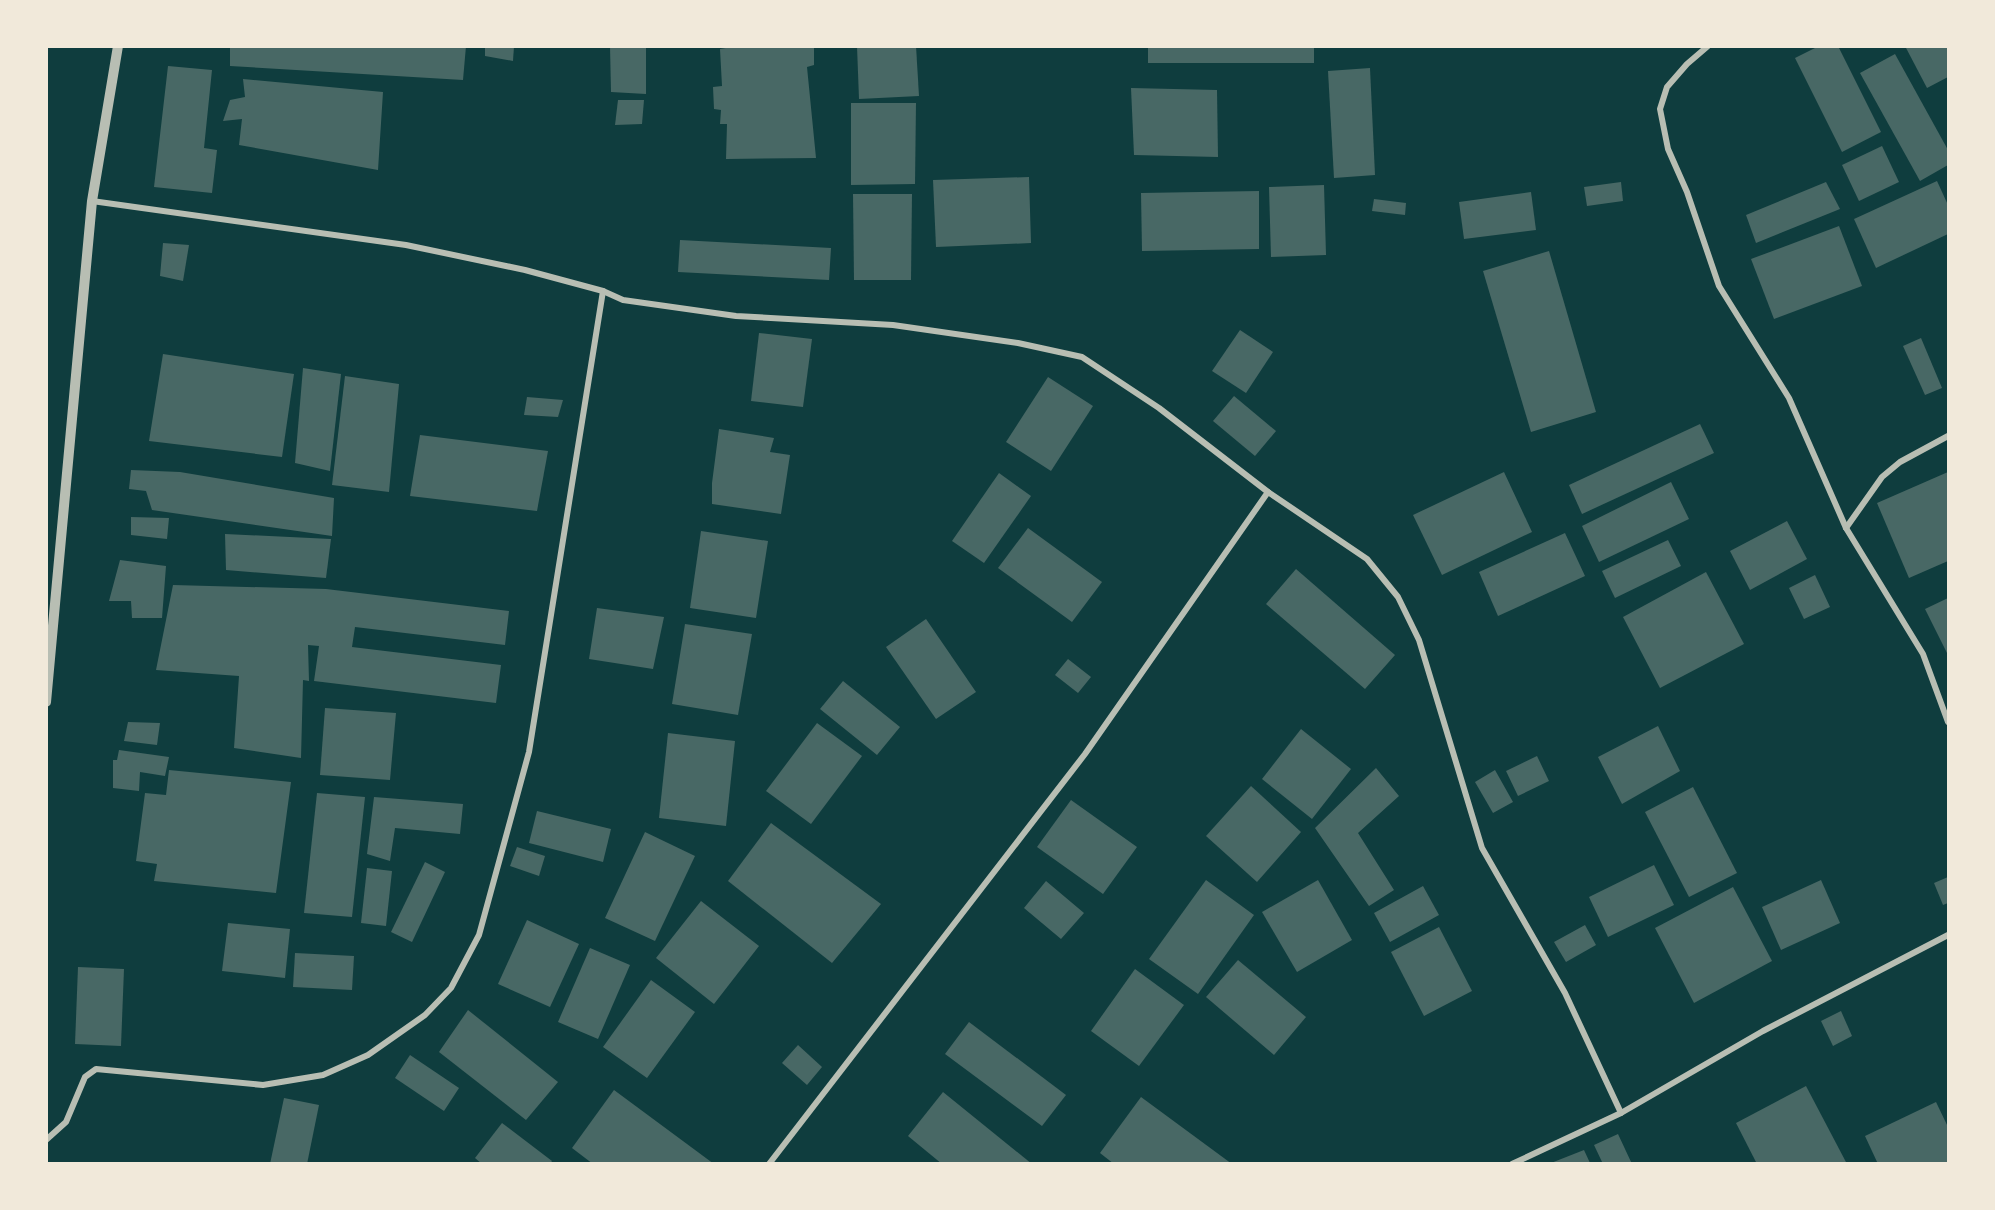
<svg xmlns="http://www.w3.org/2000/svg" width="1995" height="1210" viewBox="0 0 1995 1210" font-family="Roboto,sans-serif">
<style>
.building{fill:#486865}
.lines{fill:none;stroke-linecap:round;stroke-linejoin:round}
.minor{stroke:#b8beb3;stroke-width:6}
.tertiary{stroke:#b8beb3;stroke-width:10}
</style>
<rect width="100%" height="100%" fill="#0f3d3e"/>
<!-- building -->
<g class="building">
<polygon points="230,46 466,46 463,80 230,66"/>
<polygon points="485,46 514,46 513,61 485,56"/>
<polygon points="610,46 646,46 646,94 611,92"/>
<polygon points="737,46 814,46 814,65 807,67 816,158 726,159 727,124 720,124 721,110 714,109 713,87 722,86 720,49"/>
<polygon points="857,46 916,46 919,96 859,99"/>
<rect x="1148" y="46" width="166" height="17"/>
<polygon points="1819,46 1838,46 1881,132 1842,152 1795,58"/>
<polygon points="1905,46 1948,46 1948,77 1927,88"/>
<polygon points="1895,54 1948,150 1948,165 1920,181 1860,73"/>
<polygon points="168,66 212,70 204,148 217,150 212,193 154,187"/>
<polygon points="1370,68 1375,175 1334,178 1328,71"/>
<polygon points="243,79 383,92 378,170 239,145 242,119 223,121 230,100 245,97"/>
<polygon points="1131,88 1217,90 1218,157 1134,155"/>
<polygon points="618,100 644,100 642,124 615,125"/>
<polygon points="851,103 916,103 915,184 851,185"/>
<polygon points="1882,146 1899,182 1859,201 1842,165"/>
<polygon points="1029,177 1031,243 936,247 933,180"/>
<polygon points="1937,181 1948,205 1948,234 1876,268 1854,219"/>
<polygon points="1621,182 1623,201 1587,206 1584,187"/>
<polygon points="1826,182 1840,209 1756,243 1746,215"/>
<polygon points="1324,185 1326,255 1271,257 1269,187"/>
<polygon points="1259,191 1259,249 1142,251 1141,193"/>
<polygon points="1531,192 1536,230 1464,239 1459,202"/>
<polygon points="853,194 912,194 911,280 854,280"/>
<polygon points="1374,199 1406,203 1405,215 1372,211"/>
<polygon points="1839,226 1862,286 1774,319 1751,259"/>
<polygon points="680,240 831,248 829,280 678,272"/>
<polygon points="163,243 189,245 183,281 160,276"/>
<polygon points="1549,251 1596,412 1531,432 1483,271"/>
<polygon points="1240,330 1273,352 1246,393 1212,371"/>
<polygon points="759,333 812,339 803,407 751,401"/>
<polygon points="1921,338 1942,388 1925,395 1903,346"/>
<polygon points="163,354 294,374 282,457 149,441"/>
<polygon points="303,368 341,374 330,471 295,463"/>
<polygon points="345,376 399,384 389,492 332,485"/>
<polygon points="1048,377 1093,406 1051,471 1006,442"/>
<polygon points="1234,396 1276,431 1255,456 1213,421"/>
<polygon points="527,397 563,400 558,417 524,415"/>
<polygon points="1700,424 1714,453 1582,514 1569,485"/>
<polygon points="719,429 774,438 770,452 790,455 781,514 712,504 712,483"/>
<polygon points="420,435 548,451 537,511 410,496"/>
<polygon points="131,470 180,472 334,498 332,536 152,510 146,491 129,489"/>
<polygon points="1504,472 1532,532 1442,575 1413,515"/>
<polygon points="1948,472 1948,561 1909,578 1877,503"/>
<polygon points="999,473 1031,496 984,563 952,541"/>
<polygon points="1671,482 1689,519 1599,562 1582,526"/>
<polygon points="131,517 169,518 167,539 131,535"/>
<polygon points="1787,521 1807,559 1750,590 1730,551"/>
<polygon points="1028,528 1102,582 1072,622 998,568"/>
<polygon points="701,531 768,541 756,618 690,608"/>
<polygon points="1565,533 1585,576 1498,616 1479,572"/>
<polygon points="225,534 331,539 326,578 226,570"/>
<polygon points="1668,540 1681,566 1615,598 1602,571"/>
<polygon points="120,560 166,566 162,618 132,618 131,601 109,601"/>
<polygon points="1296,569 1395,655 1365,689 1266,604"/>
<polygon points="1706,572 1744,644 1660,688 1623,617"/>
<polygon points="1815,575 1830,607 1804,619 1789,588"/>
<polygon points="173,585 326,589 509,611 505,645 355,627 352,647 501,665 496,703 314,681 319,646 308,645 309,681 303,680 301,758 234,748 239,676 156,670"/>
<polygon points="1948,598 1948,655 1925,609"/>
<polygon points="597,608 664,617 653,669 589,659"/>
<polygon points="926,619 976,692 936,719 886,647"/>
<polygon points="685,624 752,634 738,715 672,704"/>
<polygon points="1068,659 1091,677 1078,693 1055,675"/>
<polygon points="843,681 900,727 877,755 820,709"/>
<polygon points="325,708 396,713 390,780 320,775"/>
<polygon points="128,722 160,723 157,745 124,741"/>
<polygon points="817,723 862,756 811,824 766,791"/>
<polygon points="1658,726 1680,771 1622,804 1598,757"/>
<polygon points="1301,729 1351,769 1312,819 1262,779"/>
<polygon points="668,733 735,741 726,826 659,818"/>
<polygon points="119,750 169,757 165,776 140,772 139,791 113,788 113,760 117,760"/>
<polygon points="1537,756 1549,781 1518,796 1506,771"/>
<polygon points="1376,768 1399,796 1358,833 1394,890 1369,906 1315,828"/>
<polygon points="169,770 291,782 276,893 154,881 157,864 136,861 145,793 166,795"/>
<polygon points="1495,770 1513,802 1493,813 1475,782"/>
<polygon points="1251,786 1301,832 1257,882 1206,836"/>
<polygon points="1693,787 1737,873 1689,897 1645,812"/>
<polygon points="317,793 365,797 352,917 304,913"/>
<polygon points="374,797 463,804 460,834 395,828 390,861 367,854"/>
<polygon points="1071,800 1137,847 1103,894 1037,847"/>
<polygon points="537,811 611,829 603,862 529,843"/>
<polygon points="771,823 881,904 832,963 728,881"/>
<polygon points="645,832 695,856 655,941 605,918"/>
<polygon points="517,847 545,856 539,876 510,866"/>
<polygon points="425,862 445,872 412,942 391,932"/>
<polygon points="1654,865 1674,905 1608,937 1589,897"/>
<polygon points="367,868 392,871 386,926 361,923"/>
<polygon points="1948,877 1948,903 1943,905 1934,883"/>
<polygon points="1206,880 1254,915 1198,994 1149,959"/>
<polygon points="1318,880 1352,940 1297,972 1262,912"/>
<polygon points="1821,880 1840,923 1781,950 1762,907"/>
<polygon points="1046,881 1084,913 1061,939 1024,908"/>
<polygon points="1423,886 1439,915 1390,942 1374,913"/>
<polygon points="1733,887 1772,961 1694,1003 1655,928"/>
<polygon points="701,901 759,946 714,1004 656,958"/>
<polygon points="527,920 579,944 550,1007 498,984"/>
<polygon points="228,923 290,929 285,978 222,971"/>
<polygon points="1585,925 1596,945 1566,962 1554,942"/>
<polygon points="1439,927 1472,991 1424,1016 1391,952"/>
<polygon points="590,948 630,965 598,1039 558,1022"/>
<polygon points="295,953 354,956 352,990 293,987"/>
<polygon points="1238,960 1306,1017 1274,1055 1206,997"/>
<polygon points="78,967 124,969 121,1046 75,1044"/>
<polygon points="1135,969 1184,1005 1139,1066 1091,1031"/>
<polygon points="651,980 695,1012 647,1078 603,1047"/>
<polygon points="468,1010 558,1082 526,1120 439,1052"/>
<polygon points="1841,1011 1852,1036 1833,1046 1821,1021"/>
<polygon points="969,1022 1066,1095 1042,1126 945,1054"/>
<polygon points="798,1045 822,1067 807,1085 782,1063"/>
<polygon points="410,1055 459,1088 444,1111 395,1078"/>
<polygon points="1806,1086 1847,1164 1757,1164 1736,1123"/>
<polygon points="614,1090 714,1164 593,1164 572,1148"/>
<polygon points="943,1092 1032,1164 942,1164 908,1136"/>
<polygon points="1141,1097 1232,1164 1114,1164 1100,1153"/>
<polygon points="284,1098 319,1105 307,1164 270,1164"/>
<polygon points="1936,1102 1948,1127 1948,1164 1878,1164 1865,1136"/>
<polygon points="502,1123 552,1161 550,1164 482,1164 475,1158"/>
<polygon points="1618,1134 1632,1164 1603,1164 1594,1145"/>
<polygon points="1584,1150 1590,1163 1551,1163"/>
</g>
<g class="lines">
<!-- minor -->
<g class="minor">
<polyline points="1708,46 1687,64 1667,87 1660,109 1668,149 1687,192 1719,286 1789,398 1846,528 1923,654 1948,722"/>
<polyline points="92,201 406,245 525,270 603,291 623,300 736,316 893,325 1018,343 1082,357 1159,408 1268,492 1367,559 1398,597 1419,640 1482,848 1565,993 1621,1113"/>
<polyline points="1846,528 1882,477 1900,462 1948,436"/>
<polyline points="46,1140 66,1122 85,1077 96,1069 263,1085 323,1075 368,1055 425,1015 451,988 479,935 529,752 603,291"/>
<polyline points="769,1164 1085,754 1268,492"/>
<polyline points="1512,1164 1621,1113 1763,1031 1948,935"/>
</g>
<!-- tertiary -->
<polyline class="tertiary" points="46,702 92,201 118,46"/>
</g>
<!-- border -->
<rect width="1995" height="1210" fill="none" stroke="#f1e9da" stroke-width="96"/>
</svg>
